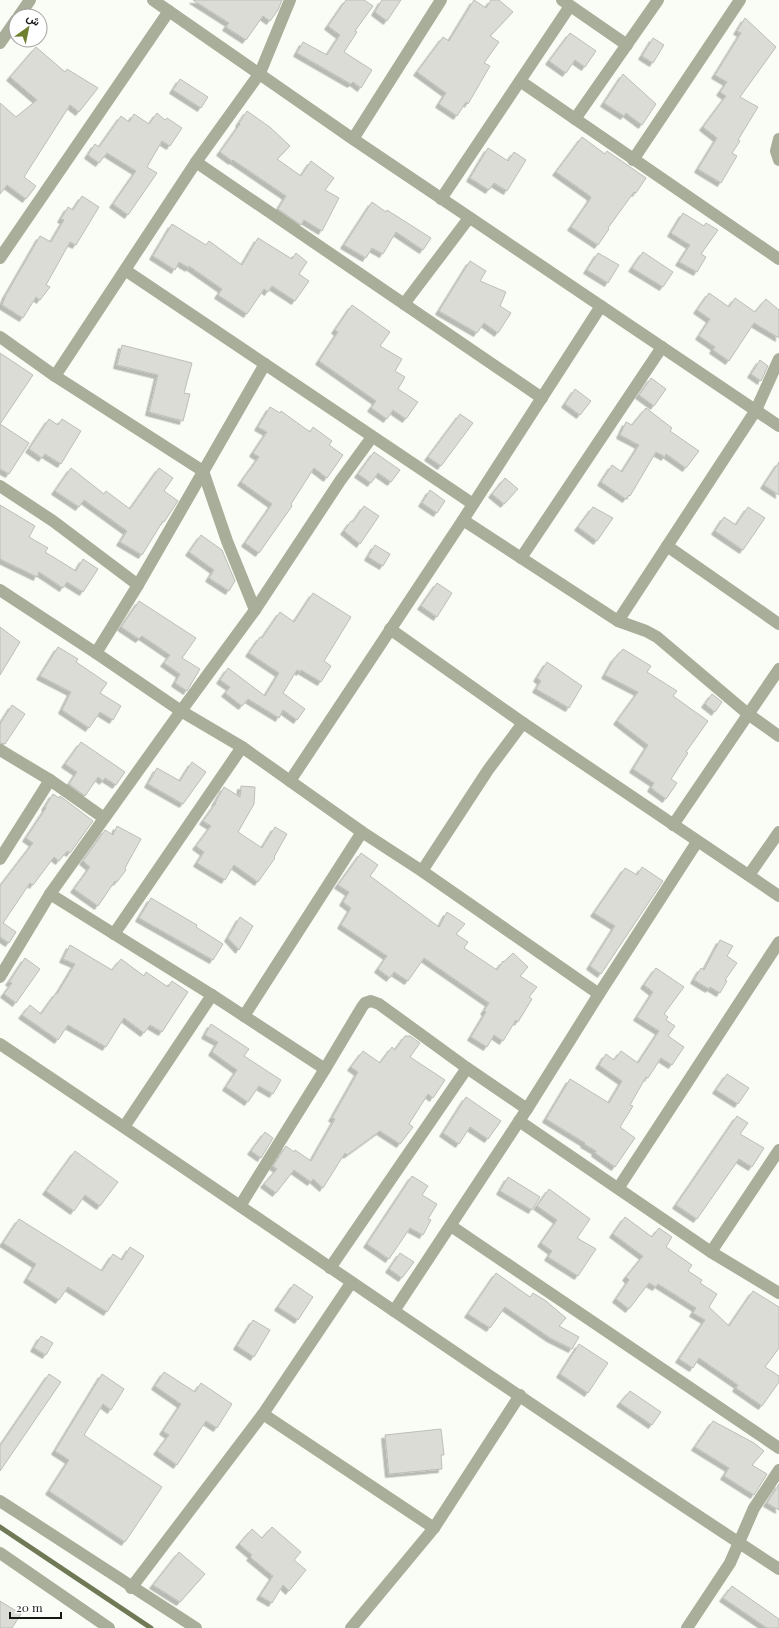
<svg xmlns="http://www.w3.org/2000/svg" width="779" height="1628" viewBox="0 0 779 1628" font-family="'Playfair Display',Vazirmatn,serif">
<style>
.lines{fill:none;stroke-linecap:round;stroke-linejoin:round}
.stream{stroke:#707956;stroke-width:5}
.building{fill:#dadcd5;stroke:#bcbeb7;filter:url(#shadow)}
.minor{stroke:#a8ae99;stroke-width:12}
</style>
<defs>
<filter id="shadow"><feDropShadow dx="-3.5" dy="3.5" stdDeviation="0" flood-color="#0004"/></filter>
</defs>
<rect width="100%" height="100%" fill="#fafdf5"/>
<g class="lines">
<!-- stream -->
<polyline class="stream" points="0,1527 151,1628"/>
</g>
<!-- building -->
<g class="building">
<polygon points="193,0 282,0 278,10 270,21 263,16 246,40 226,27 229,23"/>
<polygon points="346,0 364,0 373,6 355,31 357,32 344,52 372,70 361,88 353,82 351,84 297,53 303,42 327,55 340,35 328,26"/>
<polygon points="382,0 401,0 387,21 375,12"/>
<polygon points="474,0 486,8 491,0 499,0 513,12 490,36 499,42 484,63 490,66 468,104 466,102 457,116 439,104 446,93 417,72 443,37 449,41"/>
<polygon points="745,18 776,47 740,97 758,107 738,140 740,141 732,153 737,156 721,183 698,169 717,138 703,127 726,96 720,92 727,82 715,75 741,33 737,31"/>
<polygon points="570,33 596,51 585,67 575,60 566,73 549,61"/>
<polygon points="653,38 664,45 653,63 642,56"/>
<polygon points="36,47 65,72 67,69 98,88 79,112 70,105 24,177 36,186 26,199 7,185 0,194 0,103 16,117 37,100 10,77"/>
<polygon points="623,74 656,104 642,125 626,113 624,116 604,103"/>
<polygon points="180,79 208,97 201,108 173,90"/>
<polygon points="247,111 271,128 290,146 277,159 301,176 311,161 334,178 325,190 339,198 322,231 304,220 301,225 278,209 286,196 233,160 232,161 220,152 240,124 239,123"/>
<polygon points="157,113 165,120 167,118 182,128 170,146 162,141 147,167 157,173 128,215 113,204 136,171 107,153 99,163 88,155 95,144 99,147 121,116 129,122 134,114 149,124"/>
<polygon points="582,137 605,154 607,151 646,178 636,193 634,192 608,228 609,229 598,245 571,227 591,198 590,196 556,172"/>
<polygon points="488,148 508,161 514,152 526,160 507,191 494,183 489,190 470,178"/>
<polygon points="82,196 99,207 76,245 70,242 46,285 50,287 40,300 36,297 23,318 2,305 6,295 40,236 51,242 64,220 61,219 68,207 73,210"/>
<polygon points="372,202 386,212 387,210 431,238 423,250 396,232 383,254 372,248 366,258 344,245"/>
<polygon points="683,213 704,226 706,223 718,230 701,254 706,257 697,272 679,262 690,245 671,233"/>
<polygon points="172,224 206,245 209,241 242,265 258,238 292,259 296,253 307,262 299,274 309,281 295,301 272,286 268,292 264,289 247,314 218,295 222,289 189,266 189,268 179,262 175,270 153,256"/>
<polygon points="643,252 673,272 663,287 632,268"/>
<polygon points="598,253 619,265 608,283 587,270"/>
<polygon points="470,261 486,271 480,281 506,292 500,306 511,313 498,333 484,323 477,333 439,311"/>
<polygon points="709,293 729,307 735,298 755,312 766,299 779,310 779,338 754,323 729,361 713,350 715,347 699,336 710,319 697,310"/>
<polygon points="352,305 390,332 380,346 402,359 395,371 405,377 398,389 418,402 406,419 393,410 387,419 371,408 376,401 319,361 338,332 335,330"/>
<polygon points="122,345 192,363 184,393 190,394 183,421 149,412 158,375 117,365"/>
<polygon points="0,353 33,375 0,424"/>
<polygon points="760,360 768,366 761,381 751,374"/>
<polygon points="651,378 666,389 654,406 639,395"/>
<polygon points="575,389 591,401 580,415 565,404"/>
<polygon points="270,407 280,413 281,411 310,432 313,427 332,441 329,445 343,455 327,478 314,468 291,504 292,506 259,553 245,543 272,504 241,482 259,457 253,453 267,432 258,427"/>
<polygon points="646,408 672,428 670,431 699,451 686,468 666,454 665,457 656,452 630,496 629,495 626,499 601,482 612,465 622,472 639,445 620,435 626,422 632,425"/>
<polygon points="460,414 473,423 441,466 428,457"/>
<polygon points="49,419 58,425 62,419 81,431 61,464 45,454 42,458 29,449"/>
<polygon points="0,424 29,443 9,474 0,469"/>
<polygon points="374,452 400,470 391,482 378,473 371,483 358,474"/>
<polygon points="779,462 779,495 764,485"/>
<polygon points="71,468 104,494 106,491 130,509 159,468 173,478 164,491 178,501 164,522 163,521 142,555 120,542 127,531 84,500 79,507 55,491"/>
<polygon points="505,478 518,489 504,504 492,494"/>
<polygon points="430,490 445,501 437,513 422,503"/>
<polygon points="0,505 35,526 29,537 48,548 45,552 76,571 83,559 98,569 83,592 67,582 63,588 39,572 37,577 0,559"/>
<polygon points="364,506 379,516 360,544 344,531 351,521 353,522"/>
<polygon points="593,507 613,518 597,541 578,527"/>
<polygon points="748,507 765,518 743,550 715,531 724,517 736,525"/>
<polygon points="201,535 222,550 235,581 229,591 209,578 214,570 189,552"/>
<polygon points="375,545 390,554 383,566 368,557"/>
<polygon points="437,583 452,593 437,617 421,606"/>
<polygon points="313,593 351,617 324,661 331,666 321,682 301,670 300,672 297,670 283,693 305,709 297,720 283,710 279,718 248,699 242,706 225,693 230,687 220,680 228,668 265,696 279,673 249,653 260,637 262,638 280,612 294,622"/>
<polygon points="139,601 196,638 182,658 200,669 187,691 175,683 180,674 164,663 170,655 142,636 139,639 121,627"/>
<polygon points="0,627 20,642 0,675"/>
<polygon points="58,647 78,659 76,662 107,683 100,693 121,706 113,720 100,712 89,728 62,710 71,692 40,676"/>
<polygon points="623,649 651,666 647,672 677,691 673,696 708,721 686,752 688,753 671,779 677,783 666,799 651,788 654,783 633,769 648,745 617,721 638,692 605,675 614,659"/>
<polygon points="547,662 582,686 569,708 536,689 541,681 537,678"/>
<polygon points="712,694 722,702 715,712 705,704"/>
<polygon points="12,705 25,714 5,744 0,743 0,724"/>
<polygon points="81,742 125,772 116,785 105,778 103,781 98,777 85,796 69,784 77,772 65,764"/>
<polygon points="192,762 206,772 183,804 148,784 157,768 180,781"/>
<polygon points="241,786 255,787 254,804 238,832 262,848 275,827 287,834 274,857 275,858 258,882 234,865 225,880 197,863 204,852 196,846 211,826 203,821 216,803 215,803 224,787 240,797"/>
<polygon points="53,794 59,798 60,796 93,821 70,853 67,851 59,861 54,857 33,885 30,883 3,923 16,932 9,943 0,937 0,886 33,843 26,838 46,808 45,807"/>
<polygon points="117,826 141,839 125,868 126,870 117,882 115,881 98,906 74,889 90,867 83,861 105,830 113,835"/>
<polygon points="361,853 378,865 370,876 439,927 447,912 465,924 456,934 468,942 464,948 497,970 503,961 504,962 513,953 528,967 520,976 537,987 529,997 532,999 518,1022 516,1020 503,1041 494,1035 487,1047 471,1037 486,1012 484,1011 489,1003 424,958 408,981 394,972 390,978 378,969 387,956 341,925 351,908 343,902 349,892 338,885"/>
<polygon points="642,867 663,881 601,974 590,966 615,926 594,913 625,868 637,875"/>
<polygon points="151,898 197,925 196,927 223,944 213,960 139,918"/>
<polygon points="240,917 253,926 239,950 228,938"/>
<polygon points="720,940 733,946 727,956 737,963 725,980 727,981 720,993 710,987 709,989 694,980 701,968 704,970"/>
<polygon points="70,945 112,970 121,959 144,976 146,972 168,987 172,981 188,992 162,1032 150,1025 144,1033 124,1018 106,1047 68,1025 58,1040 22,1015 30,1005 41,1014 56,993 57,994 75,964 63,959"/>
<polygon points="25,958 40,969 16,1003 4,994 12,983 9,982"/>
<polygon points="656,968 684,987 664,1014 668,1017 666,1020 675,1026 668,1036 684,1047 672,1065 661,1058 648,1078 646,1077 630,1105 633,1106 620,1127 635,1138 615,1167 595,1153 596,1151 584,1144 585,1143 546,1119 570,1079 609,1103 622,1081 599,1065 606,1054 614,1060 621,1051 638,1063 659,1031 637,1017 653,992 644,985"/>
<polygon points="211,1024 249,1049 244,1056 281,1080 273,1094 259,1086 248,1102 226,1087 237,1070 212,1052 218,1042 205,1035"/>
<polygon points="405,1036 410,1036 420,1043 410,1057 445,1080 433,1098 428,1094 409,1124 413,1127 400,1144 380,1131 347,1155 345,1153 323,1188 313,1179 311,1182 294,1170 276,1193 264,1184 277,1169 273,1166 286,1146 294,1152 295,1150 311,1161 335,1119 332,1118 358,1072 351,1067 363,1051 380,1063 392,1047 395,1050"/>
<polygon points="727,1074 749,1088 738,1104 716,1090"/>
<polygon points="466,1097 501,1121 488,1139 470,1127 459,1144 443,1133"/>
<polygon points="737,1116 748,1123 740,1134 764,1148 752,1167 739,1159 697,1219 676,1205"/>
<polygon points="265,1132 273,1138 261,1158 251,1151"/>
<polygon points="75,1151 118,1182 100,1206 85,1195 74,1211 46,1191"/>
<polygon points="412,1176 428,1186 422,1195 437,1204 428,1219 431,1220 423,1235 410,1228 389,1259 367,1244"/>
<polygon points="508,1177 540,1197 532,1210 500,1191"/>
<polygon points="549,1189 590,1219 577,1238 596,1249 578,1276 548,1257 552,1251 541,1243 557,1220 537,1206"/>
<polygon points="625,1217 652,1237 659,1228 672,1237 666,1247 692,1265 688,1271 702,1280 700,1283 717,1294 709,1307 729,1326 753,1291 779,1307 779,1348 765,1367 779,1376 779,1382 762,1406 736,1388 738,1385 699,1358 693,1368 679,1359 705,1320 693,1313 696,1308 658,1284 656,1287 649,1283 629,1309 616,1299 629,1280 626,1277 643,1256 613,1234"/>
<polygon points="19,1219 102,1271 113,1254 122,1260 130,1247 144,1256 107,1312 68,1287 59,1300 27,1279 36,1264 3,1243"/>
<polygon points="400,1253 414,1262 402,1278 389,1269"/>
<polygon points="496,1273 530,1297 533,1293 546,1301 566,1318 559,1326 579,1337 572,1349 550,1338 505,1307 490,1328 468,1314"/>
<polygon points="294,1284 313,1297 298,1320 278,1307"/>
<polygon points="253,1320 270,1330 254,1357 237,1346"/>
<polygon points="41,1336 53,1343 46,1355 34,1348"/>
<polygon points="579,1344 608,1363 588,1393 560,1374"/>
<polygon points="164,1372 195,1392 201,1383 232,1404 217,1428 206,1421 177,1465 157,1451 169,1435 163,1431 181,1404 155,1386"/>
<polygon points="49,1374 61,1382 0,1471 0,1446"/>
<polygon points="102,1374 124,1389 111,1410 103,1404 84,1435 162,1487 125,1542 49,1491 69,1460 55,1451"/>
<polygon points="630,1391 661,1412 652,1425 620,1403"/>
<polygon points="713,1421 754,1443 764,1451 752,1465 767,1474 754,1495 724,1476 729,1468 695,1447"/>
<polygon points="441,1429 444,1455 441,1455 442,1469 389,1474 385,1435"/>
<polygon points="779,1484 779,1510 767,1503"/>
<polygon points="272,1527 301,1552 294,1560 306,1570 289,1591 283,1585 272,1603 260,1596 273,1576 250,1557 252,1555 239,1544 252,1529 262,1538"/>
<polygon points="179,1552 205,1574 180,1602 153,1585"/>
<polygon points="732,1586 779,1619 779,1628 767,1628 723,1598"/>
<polygon points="0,1601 21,1614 12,1628 0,1628"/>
</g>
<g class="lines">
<!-- minor -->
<g class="minor">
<polyline points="153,0 353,139 779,426"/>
<polyline points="562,0 627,45"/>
<polyline points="19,16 30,0"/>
<polyline points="0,43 16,20"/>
<polyline points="520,81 779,259"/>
<polyline points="575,119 658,0"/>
<polyline points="353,139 441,0"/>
<polyline points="779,139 776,151 779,160"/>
<polyline points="633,160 740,0"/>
<polyline points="196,162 542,398"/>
<polyline points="441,199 570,6"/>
<polyline points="0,258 169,11"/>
<polyline points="125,270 473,504"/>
<polyline points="404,304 469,218"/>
<polyline points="0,337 55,376 203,471 227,541 255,610"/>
<polyline points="55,376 196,162 260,73 290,0"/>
<polyline points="0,486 53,521 138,585"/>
<polyline points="463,520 618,621 646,631 657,637 748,714 779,736"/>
<polyline points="667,546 779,624"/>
<polyline points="521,558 662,347"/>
<polyline points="0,590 96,653 181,711 242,747 362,832 422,871 599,994"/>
<polyline points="618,621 756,410 779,359"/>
<polyline points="390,629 523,723 779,896"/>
<polyline points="96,653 138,585 265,364"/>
<polyline points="0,750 50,780 104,818"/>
<polyline points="290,781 463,520 601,306"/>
<polyline points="673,825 779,669"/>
<polyline points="0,859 50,780"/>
<polyline points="422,871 488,770 523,723"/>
<polyline points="749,875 779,832"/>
<polyline points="50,894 212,995 325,1069"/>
<polyline points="114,934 242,747"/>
<polyline points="0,977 50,894 181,711 255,610 340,481 372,437"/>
<polyline points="244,1016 362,832"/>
<path d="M0 1044C261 1218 517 1398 779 1569"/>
<polyline points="519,1121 711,1252 779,1293"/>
<polyline points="124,1127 212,995"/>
<polyline points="619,1187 779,942"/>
<polyline points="240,1206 325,1069 362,1007 365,1003 371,1001 379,1004 467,1068 527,1109"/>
<polyline points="451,1226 779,1448"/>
<polyline points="711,1252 779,1150"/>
<polyline points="330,1268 467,1068"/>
<polyline points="394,1311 527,1109 599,994 697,842"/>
<polyline points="263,1414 434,1528"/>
<polyline points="0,1501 196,1628"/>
<polyline points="0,1553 109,1628"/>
<polyline points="131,1588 263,1414 351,1283"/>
<polyline points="351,1628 434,1528 520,1395"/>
<polyline points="687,1628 730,1563 754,1508 779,1470"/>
</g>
</g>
<!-- north arrow -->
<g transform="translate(28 28) rotate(33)"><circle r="19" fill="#ffffff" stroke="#a2a3a1"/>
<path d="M0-3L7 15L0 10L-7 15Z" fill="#6e7f2e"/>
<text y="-6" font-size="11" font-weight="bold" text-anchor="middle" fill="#171815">ش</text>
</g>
<!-- scale -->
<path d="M10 1612v6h51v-6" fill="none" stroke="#171815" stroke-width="2"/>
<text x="16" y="1612" font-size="12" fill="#171815" stroke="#ffffff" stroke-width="3" paint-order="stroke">20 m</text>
</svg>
